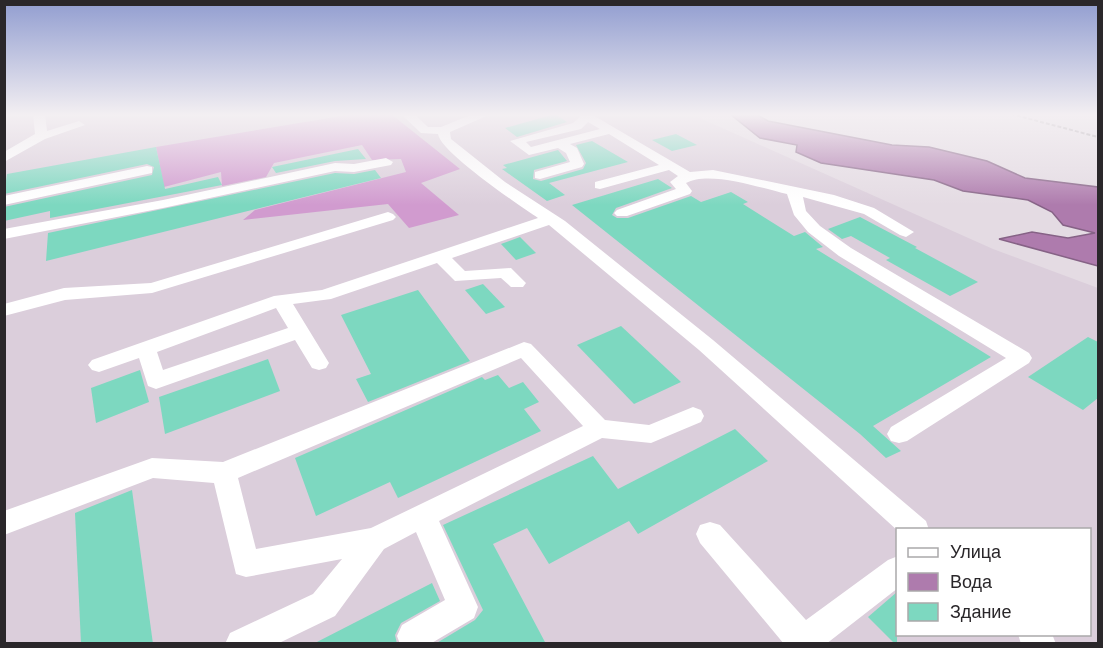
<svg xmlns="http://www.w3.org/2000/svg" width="1103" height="648" viewBox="0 0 1103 648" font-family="Helvetica,sans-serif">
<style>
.built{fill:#dbcedb;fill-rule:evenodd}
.forest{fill:#d19bcf}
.water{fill:#ae7bad;stroke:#866286;stroke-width:1.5}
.building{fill:#7dd8c0}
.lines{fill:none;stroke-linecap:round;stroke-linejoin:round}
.path{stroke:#9b949a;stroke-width:2;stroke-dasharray:4 2;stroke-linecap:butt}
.minor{fill:#fff;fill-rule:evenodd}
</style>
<rect width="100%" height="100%" fill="#e4dbe3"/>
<!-- built -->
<path class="built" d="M4 114H691L993 249 1098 288V643H5ZM898 530H1090V634H898Z"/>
<!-- forest -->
<polygon class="forest" points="353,114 391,114 460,169 421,183 459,215 409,228 388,204 243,220 255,210 406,172 401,159 372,160 362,145 274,163 266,177 222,186 221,172 164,187 156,147"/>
<!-- water -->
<polygon class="water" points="730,114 756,114 768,121 892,145 929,147 987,161 1025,178 1098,187 1098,266 999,239 1032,232 1068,238 1095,233 1063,225 1052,212 1028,200 963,191 934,180 821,163 796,152 797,145 760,138"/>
<!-- building -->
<g class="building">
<polygon points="555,114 567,122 517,137 505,128"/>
<polygon points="676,134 697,145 672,151 652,140"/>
<polygon points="592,141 628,162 549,183 565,195 547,201 502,169 507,168 503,165 558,150 567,161 534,170 533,179 541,181 583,169 586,163 576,145"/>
<polygon points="156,147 165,189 218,177 222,185 50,218 50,211 4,221 4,207 152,175 154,167 147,164 4,194 7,174"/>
<polygon points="358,149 366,159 335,161 276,173 272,167"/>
<polygon points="375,170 381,178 46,261 48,233 335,173 354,174"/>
<polygon points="658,179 672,188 616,208 612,215 617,218 628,218 691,196 701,202 731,192 748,202 743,204 794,236 805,232 823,247 816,249 991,357 873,426 901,451 886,458 860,434 572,205"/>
<polygon points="860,217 917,247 915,248 978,282 950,296 886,260 890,258 851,236 842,239 828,229"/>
<polygon points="520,237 536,253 516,260 501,244"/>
<polygon points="483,284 505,307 486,314 465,290"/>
<polygon points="418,290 470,361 368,402 356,379 371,374 341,315"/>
<polygon points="621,326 681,382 634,404 577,345"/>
<polygon points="1088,337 1098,342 1098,398 1083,410 1028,377"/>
<polygon points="268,359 280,391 165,434 159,397"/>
<polygon points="140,370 149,402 96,423 91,388"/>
<polygon points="498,375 509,388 523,382 539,402 524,409 541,431 398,498 390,482 316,516 295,458 482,377 485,380"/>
<polygon points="735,429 768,461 638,534 629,521 549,564 527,528 493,544 546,644 435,644 475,620 483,610 443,525 593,456 618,489"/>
<polygon points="132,490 153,644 81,644 75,513"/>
<polygon points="432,583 440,601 401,623 395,635 397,644 313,644"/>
<polygon points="897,592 897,644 895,644 868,617"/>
</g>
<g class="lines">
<!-- path -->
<polyline class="path" points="1011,114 1098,137"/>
<!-- minor -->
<g class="minor">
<polygon points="33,114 45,114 47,131 79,121 85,125 45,139 4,162 4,152 35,134"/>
<path d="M401 114H414L428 127H441L473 114H491L450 132 451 139 505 182 565 221 713 340 926 521 929 530 898 531 699 350 549 225 452 258 465 271 511 268 526 283 523 287H511L501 278 455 281 437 263 331 299 293 304 329 363 326 368 319 370 312 368 295 340 156 389 148 386 139 358 99 372 92 370 88 365 92 360 274 296 322 290 538 218C520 206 440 152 438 134L421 133ZM276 308 288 328 163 370 157 352Z"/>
<path d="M577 114H591L690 172 713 170 834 195 874 208 914 232 906 237 900 235 864 214 803 197 806 211 820 226 851 248 1029 353 1032 358 1029 363 907 441 899 443 891 441 887 434 891 427 1006 358 839 256 808 232 794 215 787 194C761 188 709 170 686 183L692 191 690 194 627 216H617L614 213 617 210 676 189 670 182 678 176 669 170 600 189 595 188V182L659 165 609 134 570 144 577 148 584 164 582 167 540 179 535 178V172L570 162 566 153 558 148 529 155 510 141 573 123 580 117ZM588 122 600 129 531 147 526 142 581 129Z"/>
<polygon points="386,158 393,162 391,165 354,172 335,171 163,208 4,239 4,229 163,200 335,163 354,164"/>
<polygon points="147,166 152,167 152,173 4,205 4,196"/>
<polygon points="388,212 393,214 396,217 393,220 152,293 65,300 4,316 4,304 64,288 151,283"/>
<path d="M524 342 531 344 605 420 649 425 693 407 701 410 704 416 701 422 651 443 602 438 439 521 478 607 474 618 430 644H400L397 636 402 625 445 600 416 532 384 549 335 616 277 644H225L230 633 313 594 342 559 246 577 236 574 214 483 153 478 4 535V511L152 458 223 462ZM521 358 583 426 371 528 256 549 238 478Z"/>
<polygon points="710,522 720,525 806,620 888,560 898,556 898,588 826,644 784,644 700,543 696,534 700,525"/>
<polygon points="1018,634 1052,634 1056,644 1021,644"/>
</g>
</g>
<!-- sky -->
<linearGradient id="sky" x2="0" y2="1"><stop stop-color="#919dd0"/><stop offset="0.56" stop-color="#f3eff2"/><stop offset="1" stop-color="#f3eff2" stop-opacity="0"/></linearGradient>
<rect width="1103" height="205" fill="url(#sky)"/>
<!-- border -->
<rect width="1103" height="648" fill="none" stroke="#2a272a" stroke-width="12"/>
<!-- legend -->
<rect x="896" y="528" width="195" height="108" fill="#ffffff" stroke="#aaa9aa" stroke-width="1.5"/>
<rect x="908" y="548" width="30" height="9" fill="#ffffff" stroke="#aaa9aa" stroke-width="1.5"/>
<text x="950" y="558" font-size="18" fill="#2a272a">Улица</text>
<rect x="908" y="573" width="30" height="18" fill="#ae7bad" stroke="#aaa9aa" stroke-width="1.5"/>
<text x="950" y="588" font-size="18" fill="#2a272a">Вода</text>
<rect x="908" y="603" width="30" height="18" fill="#7dd8c0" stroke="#aaa9aa" stroke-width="1.5"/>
<text x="950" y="618" font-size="18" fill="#2a272a">Здание</text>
</svg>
